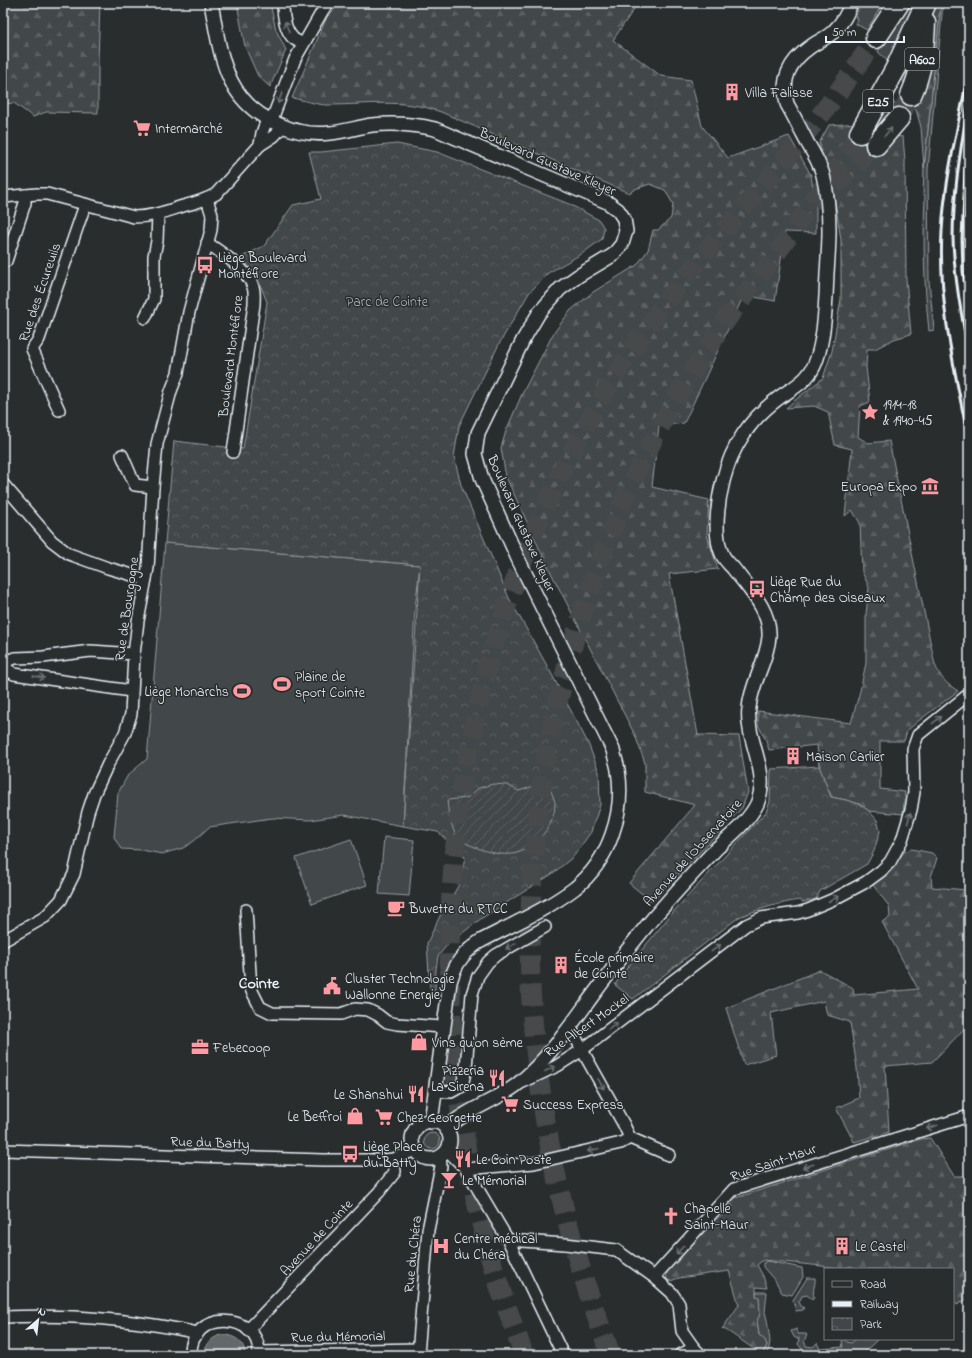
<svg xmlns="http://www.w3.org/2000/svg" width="972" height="1358" viewBox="0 0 972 1358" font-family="'Indie Flower',sans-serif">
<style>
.grass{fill:#424648;stroke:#959ca0}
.forest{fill:url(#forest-firs);stroke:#959ca0}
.park{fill:url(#park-crowns);stroke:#959ca0}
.garden{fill:url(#garden-furrows);stroke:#959ca0}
.water{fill:#63686b;stroke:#989fa3}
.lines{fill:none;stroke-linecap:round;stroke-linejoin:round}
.motorway-tunnel{stroke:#464a4c;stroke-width:20;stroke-dasharray:20 10;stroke-linecap:butt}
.minor-casing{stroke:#e8f1f8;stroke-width:14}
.tertiary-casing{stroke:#e8f1f8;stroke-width:16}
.motorway-casing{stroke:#e8f1f8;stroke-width:23}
.minor{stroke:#2a2d2e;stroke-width:11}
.tertiary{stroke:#2a2d2e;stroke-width:13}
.motorway{stroke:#2a2d2e;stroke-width:20}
.rail{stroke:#e8f1f8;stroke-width:3}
.oneway{stroke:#6c7275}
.labels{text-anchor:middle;stroke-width:3;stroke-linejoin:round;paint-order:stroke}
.shield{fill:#2a2d2e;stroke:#afb6bb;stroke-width:1}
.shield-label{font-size:13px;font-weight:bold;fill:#e8f1f8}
.poi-label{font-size:14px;fill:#e8f1f8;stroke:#2a2d2e;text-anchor:start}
.street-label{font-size:14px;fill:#e8f1f8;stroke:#2a2d2e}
.park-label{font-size:14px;fill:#aeb5ba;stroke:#2a2d2e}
.quarter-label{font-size:16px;font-weight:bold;fill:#e8f1f8;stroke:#2a2d2e}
</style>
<defs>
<pattern id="forest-firs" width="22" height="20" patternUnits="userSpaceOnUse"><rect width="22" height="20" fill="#424648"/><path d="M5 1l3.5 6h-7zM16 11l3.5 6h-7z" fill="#5d6163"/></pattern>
<pattern id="park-crowns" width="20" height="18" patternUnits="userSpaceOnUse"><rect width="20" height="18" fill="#424648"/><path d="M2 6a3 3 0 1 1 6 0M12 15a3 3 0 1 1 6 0" fill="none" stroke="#5d6163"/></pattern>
<pattern id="garden-furrows" width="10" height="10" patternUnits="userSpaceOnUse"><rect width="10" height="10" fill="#424648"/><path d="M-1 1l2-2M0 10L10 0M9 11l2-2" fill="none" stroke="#5d6163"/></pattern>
</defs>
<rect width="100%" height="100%" fill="#2a2d2e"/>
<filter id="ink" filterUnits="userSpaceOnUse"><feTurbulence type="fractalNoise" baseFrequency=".025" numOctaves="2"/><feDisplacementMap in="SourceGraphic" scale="8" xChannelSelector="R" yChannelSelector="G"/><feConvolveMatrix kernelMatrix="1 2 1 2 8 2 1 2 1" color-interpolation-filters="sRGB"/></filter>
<g filter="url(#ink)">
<!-- grass -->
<g class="grass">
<polygon points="860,3 883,3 867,30 856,24 858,20 856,16"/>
<path d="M907 3H918L921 32 909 91C901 76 891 63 878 52Z"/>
<path d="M941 3H943L928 170 929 281 934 330 929 331C924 285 923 240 925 195L923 194 924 168Z"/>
<polygon points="889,93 897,109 872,143 866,132"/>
<polygon points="165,543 420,565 415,609 403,826 344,815 310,820 272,818 209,827 194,841 183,848 162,854 142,850 121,849 114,837 118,793 128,775 147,759"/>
<polygon points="384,837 414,840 409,896 379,894"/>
<polygon points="351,839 367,885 312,904 296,858"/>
<circle cx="432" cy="1141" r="8"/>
<polygon points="767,1261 802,1268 803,1277 792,1295 782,1293 776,1282 763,1267 763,1263"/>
<path d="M807 1278H815C816 1284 812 1290 814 1297L812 1299 807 1295 802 1296 799 1302 801 1306 804 1308 803 1310 796 1311 793 1300Z"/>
<polygon points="756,1292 767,1292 765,1312 767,1320 770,1341 769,1348 766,1355 762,1355 767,1345 759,1335 757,1321 759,1298 756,1296"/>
<polygon points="797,1329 798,1334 806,1334 807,1335 804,1341 806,1346 813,1347 817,1343 820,1349 843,1347 842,1341 844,1339 847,1342 851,1343 856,1339 878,1339 861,1355 805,1355 805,1353 798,1344 799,1338 797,1339 794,1337 791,1331"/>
</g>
<!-- forest -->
<g class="forest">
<polygon points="3,3 100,3 98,62 98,113 46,112 33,117 14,103 3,104"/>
<polygon points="237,3 270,3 276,30 286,50 270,87 258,76 245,47"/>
<path d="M341 3H638L613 40 661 76 691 80 702 126 728 158 789 136 811 175 816 208V233L785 232 775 301 744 295 684 423 659 426 652 487 709 500 707 535 718 569 669 574 698 735 739 736 748 792 742 808 652 902 629 883 695 805 645 792V763L635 735 549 569 506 477 501 448 506 431 522 394 553 334 570 311 593 292 637 265 648 250 653 230H658L671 218 673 204 665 190 650 184 635 189 629 193 441 112C402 98 368 105 328 105 317 105 304 100 292 98L327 17Z"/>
<polygon points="933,3 941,3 924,168 921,127 914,103 929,41"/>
<path d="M860 123 872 143 895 136 903 137 905 161 906 279 911 334 894 339 875 349H867L866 367 870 402 860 406 858 437 868 443 889 441 935 665C941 678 945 683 958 691L917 722 907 731 904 741H880V789L905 792 903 814 869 811 859 804 846 800 831 797 819 766 817 745 769 750 766 740 758 725V711L851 723 860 691 866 663V614L869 587 862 572 860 523 852 510 845 516 852 449 835 445 828 412 814 406 786 408 794 401 823 378 832 351 841 299V240L835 201 819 143 829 125Z"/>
<polygon points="911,849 932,853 937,858 931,877 932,887 967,890 969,892 969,1024 932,1062 885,1066 889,1132 854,1142 836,1108 859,1098 857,1068 850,1022 827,1015 824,1001 771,1013 776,1055 744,1065 726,1008 820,970 853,988 854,995 918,989 882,922 890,917 889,906 873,885 889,873 904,852"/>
<polygon points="930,1138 954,1176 969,1176 969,1296 963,1302 961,1301 959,1304 957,1305 953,1298 953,1269 854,1269 852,1266 842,1268 763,1260 757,1265 763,1276 767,1288 756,1287 756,1296 759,1297 760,1314 757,1321 759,1335 765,1340 767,1345 762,1355 758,1355 757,1351 723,1328 722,1329 739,1305 729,1271 679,1278 670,1281 666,1278 668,1269 729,1200 921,1139"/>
</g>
<!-- park -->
<g class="park">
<polygon points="397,144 437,152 569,204 599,220 604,228 602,239 583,253 548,273 529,293 499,344 459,426 454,457 461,485 509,598 550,671 588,743 599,772 600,805 591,832 573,857 552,874 482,918 448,944 438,956 436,970 435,991 430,988 427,943 440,916 460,883 465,857 438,832 403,826 420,565 165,543 174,441 243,449 267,302 258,279 242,257 264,246 293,205 321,199 309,152 321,152"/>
<path d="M819 766 831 797 846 800 859 804 869 811 877 820 880 831 874 851 867 864 820 891 816 899 803 902 800 900C779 903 759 909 739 917L633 999 615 985 622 974 673 912 766 812 770 802 771 769Z"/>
</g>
<!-- garden -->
<path class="garden" d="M493 784 507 785 519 791 531 787 549 786C551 791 554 798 555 803 556 825 534 851 512 854 493 856 474 847 457 839L449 818 447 800 467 798 479 788Z"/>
<!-- water -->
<path class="water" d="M220 1335C233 1334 245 1341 245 1355H204C206 1344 210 1339 220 1335Z"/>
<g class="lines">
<!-- motorway-tunnel -->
<g class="motorway-tunnel">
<polyline points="899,118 911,95"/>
<polyline points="835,186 876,145"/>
<path d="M524 1355C510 1316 495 1278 485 1238 406 923 460 596 646 329 695 259 754 198 807 132 832 102 854 70 876 38"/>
<path d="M611 1355C566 1240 538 1119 531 995 527 914 534 831 547 751 552 719 562 687 570 655 591 579 619 504 656 434 678 393 703 353 729 316 753 284 777 253 800 220 821 192 840 162 860 133"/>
</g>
<!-- minor casing -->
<g class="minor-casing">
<g id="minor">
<path d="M283 3C283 15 284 28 292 37 294 40 300 42 303 44"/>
<polyline points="271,122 295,59 323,10 329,3"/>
<polyline points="260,145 262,133 267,119"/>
<path d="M3 197 37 194H47L134 217C152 217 167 211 183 206 195 203 206 200 216 194L260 145 274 136 283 126"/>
<path d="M207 243C222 253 248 270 253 287 255 292 254 299 254 304L233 452"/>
<polyline points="6,261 25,203 25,195"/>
<polyline points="145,318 154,299 154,256 157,241 158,214"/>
<polyline points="59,410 32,349 39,339 85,205"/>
<polyline points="122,455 135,485 153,487"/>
<polyline points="3,484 52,541 69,554 108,568 146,579"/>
<polyline points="3,662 15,658 43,657 91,651 134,654"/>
<polyline points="3,666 14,674 131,691"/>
<polyline points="246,910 251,989 260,1007 272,1013 341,1014 355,1009 368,1010 378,1015 387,1022 397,1024 443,1027"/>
<polyline points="3,941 45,917 61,900 74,874 88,812 94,794 108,764 125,733 131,714 134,654 138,621 148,568 153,487 157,444 171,391 178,373 189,312 211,230 212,215 207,199"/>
<polyline points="570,1026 582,1050 624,1125 630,1138"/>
<polyline points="523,1082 557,1066 582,1050 746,925 761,918 798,913 808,910 834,899 866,882 881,871 890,862 902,840 911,810 914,792 913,749 918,735 969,694"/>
<polyline points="435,1091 451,1092 462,1086 466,1068 472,994 478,976 488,962 496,955 545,927"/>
<polyline points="630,1138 669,1155"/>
<polyline points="3,1150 323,1160 382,1160 394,1159 415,1150"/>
<polyline points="447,1150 466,1169 508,1240 563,1355"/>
<polyline points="466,1169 534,1163 621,1143 630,1138"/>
<polyline points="508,1240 565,1244 616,1250 654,1277 672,1293 679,1304 682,1331 694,1348 701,1355"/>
<polyline points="654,1277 734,1189 969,1116"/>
<path d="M3 1317C69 1314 134 1319 198 1333"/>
<polyline points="248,1330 379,1192 395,1172 394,1159"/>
<polyline points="259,1352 418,1349"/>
<path d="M191 1355C189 1309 261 1311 259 1355"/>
<polyline points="418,1355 428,1230 441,1166 440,1157"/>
<polyline points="680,1355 694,1348"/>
</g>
</g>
<!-- tertiary casing -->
<g class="tertiary-casing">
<g id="tertiary">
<path d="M211 3C221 55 224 102 280 125 296 132 313 135 330 133 344 132 358 127 372 125 394 123 413 124 435 129L607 202 618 210 624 219 626 231 622 244 613 255 578 276 560 289 539 313 523 340 478 433 475 454 482 479 519 561 613 750C614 756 617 763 618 770 625 813 609 861 575 888 546 910 511 925 479 942 463 953 455 964 450 982L431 1122"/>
<circle cx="431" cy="1140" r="19"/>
<path d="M446 1129C466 1109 497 1101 519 1083 546 1061 569 1028 590 999 613 968 636 937 662 908 679 888 698 868 716 849 730 836 748 822 757 804 771 771 745 741 749 708 751 683 767 662 769 637 771 610 748 588 733 568 729 564 724 559 722 554 713 535 718 500 723 481 732 445 750 419 780 397 790 390 802 384 809 374 825 355 826 298 827 273 828 259 829 244 829 230 829 212 827 192 823 175 820 164 813 152 807 142 800 129 794 116 787 104 781 79 789 62 810 47 817 42 826 38 833 32 841 24 848 14 851 3"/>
</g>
</g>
<!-- motorway casing -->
<g class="motorway-casing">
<g id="motorway">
<polyline points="876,38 899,3"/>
<path d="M911 95C922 71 924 48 925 22"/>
<polyline points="860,133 896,68 926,3"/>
<polyline points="876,145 899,118"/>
</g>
</g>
<!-- minor -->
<use href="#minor" class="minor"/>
<!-- tertiary -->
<use href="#tertiary" class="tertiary"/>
<!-- motorway -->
<use href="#motorway" class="motorway"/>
<!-- rail -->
<g class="rail">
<path d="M969 69C959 122 945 177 942 231 938 303 955 372 969 442"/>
<path d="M968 104C961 148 953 193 953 238 954 277 961 315 969 353"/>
<polyline points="966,149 962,239 963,271 969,318"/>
</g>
</g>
<!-- one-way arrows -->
<defs><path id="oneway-shaft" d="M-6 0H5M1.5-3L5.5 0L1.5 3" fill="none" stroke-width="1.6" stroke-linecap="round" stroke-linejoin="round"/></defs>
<g class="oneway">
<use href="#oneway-shaft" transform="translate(287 27) rotate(-112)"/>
<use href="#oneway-shaft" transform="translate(280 98) rotate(111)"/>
<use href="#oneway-shaft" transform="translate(888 132) rotate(-50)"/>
<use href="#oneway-shaft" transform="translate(39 677) rotate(8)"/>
<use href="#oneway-shaft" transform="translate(937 720) rotate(-38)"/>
<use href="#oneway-shaft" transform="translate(909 818) rotate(-75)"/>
<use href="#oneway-shaft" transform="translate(834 899) rotate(-26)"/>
<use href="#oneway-shaft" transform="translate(511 946) rotate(151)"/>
<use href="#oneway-shaft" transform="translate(716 948) rotate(-38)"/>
<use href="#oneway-shaft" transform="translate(613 1026) rotate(-37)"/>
<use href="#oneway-shaft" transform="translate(550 1069) rotate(-25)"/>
<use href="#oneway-shaft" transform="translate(601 1084) rotate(60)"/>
<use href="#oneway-shaft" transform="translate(932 1127) rotate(163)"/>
<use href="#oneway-shaft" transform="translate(593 1150) rotate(166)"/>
<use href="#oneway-shaft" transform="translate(808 1166) rotate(163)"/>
<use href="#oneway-shaft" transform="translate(680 1250) rotate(132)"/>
</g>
</g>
<!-- icons -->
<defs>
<g id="building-bare" transform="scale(1.38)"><path d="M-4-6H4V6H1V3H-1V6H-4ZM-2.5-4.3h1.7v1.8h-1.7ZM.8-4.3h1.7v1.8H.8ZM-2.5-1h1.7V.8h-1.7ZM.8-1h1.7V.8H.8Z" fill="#ff9aa2" stroke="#2a2d2e" stroke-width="2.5" paint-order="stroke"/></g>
<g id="supermarket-bare" transform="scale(1.38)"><path d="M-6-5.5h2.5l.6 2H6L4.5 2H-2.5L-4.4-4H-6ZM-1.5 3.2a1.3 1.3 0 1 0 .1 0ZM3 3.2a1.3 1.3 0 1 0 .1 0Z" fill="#ff9aa2" stroke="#2a2d2e" stroke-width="2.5" paint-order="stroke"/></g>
<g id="bus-bare" transform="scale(1.38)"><path d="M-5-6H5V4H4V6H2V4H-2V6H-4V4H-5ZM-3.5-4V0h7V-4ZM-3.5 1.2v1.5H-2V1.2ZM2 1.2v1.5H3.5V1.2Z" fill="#ff9aa2" stroke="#2a2d2e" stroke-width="2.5" paint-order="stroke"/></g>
<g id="sight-bare" transform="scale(1.38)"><path d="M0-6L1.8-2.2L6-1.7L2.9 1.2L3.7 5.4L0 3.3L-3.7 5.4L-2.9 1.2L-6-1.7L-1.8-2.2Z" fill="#ff9aa2" stroke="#2a2d2e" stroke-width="2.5" paint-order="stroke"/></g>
<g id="museum-bare" transform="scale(1.38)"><path d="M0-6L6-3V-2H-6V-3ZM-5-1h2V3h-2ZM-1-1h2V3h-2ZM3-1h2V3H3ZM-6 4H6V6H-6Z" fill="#ff9aa2" stroke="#2a2d2e" stroke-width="2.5" paint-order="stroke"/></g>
<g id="stadium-bare" transform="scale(1.38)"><path d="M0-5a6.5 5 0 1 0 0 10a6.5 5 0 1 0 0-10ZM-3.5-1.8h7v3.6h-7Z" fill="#ff9aa2" stroke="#2a2d2e" stroke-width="2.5" paint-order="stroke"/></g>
<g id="cafe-bare" transform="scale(1.38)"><path d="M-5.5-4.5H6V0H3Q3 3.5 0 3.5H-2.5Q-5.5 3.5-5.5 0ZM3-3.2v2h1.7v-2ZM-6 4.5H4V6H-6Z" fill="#ff9aa2" stroke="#2a2d2e" stroke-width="2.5" paint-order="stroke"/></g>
<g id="civic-bare" transform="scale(1.38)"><path d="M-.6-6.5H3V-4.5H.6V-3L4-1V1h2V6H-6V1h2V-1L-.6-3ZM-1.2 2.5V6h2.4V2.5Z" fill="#ff9aa2" stroke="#2a2d2e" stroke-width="2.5" paint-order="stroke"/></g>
<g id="shop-bare" transform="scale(1.38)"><path d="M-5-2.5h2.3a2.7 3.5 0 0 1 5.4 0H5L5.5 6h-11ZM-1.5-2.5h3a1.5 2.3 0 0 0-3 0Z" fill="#ff9aa2" stroke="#2a2d2e" stroke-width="2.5" paint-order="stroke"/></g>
<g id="office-bare" transform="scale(1.38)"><path d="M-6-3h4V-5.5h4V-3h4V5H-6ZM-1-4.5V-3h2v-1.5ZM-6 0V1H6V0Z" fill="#ff9aa2" stroke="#2a2d2e" stroke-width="2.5" paint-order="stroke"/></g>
<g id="restaurant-bare" transform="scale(1.38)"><path d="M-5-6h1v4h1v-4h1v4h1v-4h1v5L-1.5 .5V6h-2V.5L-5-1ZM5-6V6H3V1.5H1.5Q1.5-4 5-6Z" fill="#ff9aa2" stroke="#2a2d2e" stroke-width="2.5" paint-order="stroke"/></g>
<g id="bar-bare" transform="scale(1.38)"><path d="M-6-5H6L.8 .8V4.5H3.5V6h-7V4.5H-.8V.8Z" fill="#ff9aa2" stroke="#2a2d2e" stroke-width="2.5" paint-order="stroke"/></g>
<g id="church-bare" transform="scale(1.38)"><path d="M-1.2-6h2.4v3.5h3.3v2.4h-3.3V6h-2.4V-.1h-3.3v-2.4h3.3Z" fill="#ff9aa2" stroke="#2a2d2e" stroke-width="2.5" paint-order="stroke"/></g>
<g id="hospital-bare" transform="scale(1.38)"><path d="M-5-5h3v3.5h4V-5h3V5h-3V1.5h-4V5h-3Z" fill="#ff9aa2" stroke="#2a2d2e" stroke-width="2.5" paint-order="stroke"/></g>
</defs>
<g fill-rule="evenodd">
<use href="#building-bare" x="732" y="92"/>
<use href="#supermarket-bare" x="142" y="128"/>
<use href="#bus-bare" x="205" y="265"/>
<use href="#sight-bare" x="870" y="412"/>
<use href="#museum-bare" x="930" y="486"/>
<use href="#bus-bare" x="757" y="589"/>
<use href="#stadium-bare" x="282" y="684"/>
<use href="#stadium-bare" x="242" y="691"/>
<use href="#building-bare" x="793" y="756"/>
<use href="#cafe-bare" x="396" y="908"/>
<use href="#building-bare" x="561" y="965"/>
<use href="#civic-bare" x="332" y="986"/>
<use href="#shop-bare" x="419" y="1042"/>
<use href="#office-bare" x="200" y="1047"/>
<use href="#restaurant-bare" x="497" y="1078"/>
<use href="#restaurant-bare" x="416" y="1094"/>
<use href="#supermarket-bare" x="510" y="1104"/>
<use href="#shop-bare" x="355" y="1116"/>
<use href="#supermarket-bare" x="384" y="1117"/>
<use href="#bus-bare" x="350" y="1154"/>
<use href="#restaurant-bare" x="463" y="1159"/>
<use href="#bar-bare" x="449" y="1180"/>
<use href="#church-bare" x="671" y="1216"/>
<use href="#hospital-bare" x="441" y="1246"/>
<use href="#building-bare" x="842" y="1246"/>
</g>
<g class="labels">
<!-- shield labels -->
<g class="shield">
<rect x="905" y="48" width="34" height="22" rx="3"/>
<rect x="863" y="90" width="30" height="22" rx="3"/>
</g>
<g class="shield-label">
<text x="922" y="64">A602</text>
<text x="878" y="106">E25</text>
</g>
<!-- poi labels -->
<g class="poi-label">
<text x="745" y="97">Villa Falisse</text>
<text x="155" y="133">Intermarché</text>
<text x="218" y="262">Liège Boulevard<tspan x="218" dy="16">Montéfiore</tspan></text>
<text x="883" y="409">1914-18<tspan x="883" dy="16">&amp; 1940-45</tspan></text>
<text x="917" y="491" text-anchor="end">Europa Expo</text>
<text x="770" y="586">Liège Rue du<tspan x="770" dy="16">Champ des Oiseaux</tspan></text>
<text x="295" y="681">Plaine de<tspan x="295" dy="16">sport Cointe</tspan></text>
<text x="229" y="696" text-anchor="end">Liège Monarchs</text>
<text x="806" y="761">Maison Carlier</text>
<text x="409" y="913">Buvette du RTCC</text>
<text x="574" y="962">École primaire<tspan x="574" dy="16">de Cointe</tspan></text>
<text x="345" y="983">Cluster Technologie<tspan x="345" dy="16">Wallonne Energie</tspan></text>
<text x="432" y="1047">Vins qu'on sème</text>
<text x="213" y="1052">Febecoop</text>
<text x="484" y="1075" text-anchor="end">Pizzeria<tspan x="484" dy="16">La Sirena</tspan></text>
<text x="403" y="1099" text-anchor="end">Le Shanshui</text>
<text x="523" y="1109">Success Express</text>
<text x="342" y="1121" text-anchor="end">Le Beffroi</text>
<text x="397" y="1122">Chez Georgette</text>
<text x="363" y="1151">Liège Place<tspan x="363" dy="16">du Batty</tspan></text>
<text x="476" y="1164">Le Coin Poste</text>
<text x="462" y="1185">Le Mémorial</text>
<text x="684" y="1213">Chapelle<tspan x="684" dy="16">Saint-Maur</tspan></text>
<text x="454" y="1243">Centre médical<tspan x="454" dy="16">du Chéra</tspan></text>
<text x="855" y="1251">Le Castel</text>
</g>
<!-- street labels -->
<g class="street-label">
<text transform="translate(548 161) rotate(24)" y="5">Boulevard Gustave Kleyer</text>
<text transform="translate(39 292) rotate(-71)" y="5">Rue des Écureuils</text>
<text transform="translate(230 356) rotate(-83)" y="5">Boulevard Montéfiore</text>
<text transform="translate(522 523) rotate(66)" y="5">Boulevard Gustave Kleyer</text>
<text transform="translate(126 609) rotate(-82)" y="5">Rue de Bourgogne</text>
<text transform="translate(692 852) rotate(-48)" y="5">Avenue de l'Observatoire</text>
<text transform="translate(586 1025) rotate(-35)" y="5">Rue Albert Mockel</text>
<text transform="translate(210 1142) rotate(2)" y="5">Rue du Batty</text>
<text transform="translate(773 1162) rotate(-19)" y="5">Rue Saint-Maur</text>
<text transform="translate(316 1237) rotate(-47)" y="5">Avenue de Cointe</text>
<text transform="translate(412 1254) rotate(-84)" y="5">Rue du Chéra</text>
<text transform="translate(338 1336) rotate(-1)" y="5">Rue du Mémorial</text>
</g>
<!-- park labels -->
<g class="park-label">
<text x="387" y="306">Parc de Cointe</text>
</g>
<!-- quarter labels -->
<g class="quarter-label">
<text x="259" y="988">Cointe</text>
</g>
</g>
<!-- margin -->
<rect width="972" height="1358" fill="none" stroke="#2a2d2e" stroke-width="16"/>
<rect x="8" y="8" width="956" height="1342" fill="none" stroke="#e8f1f8" stroke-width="1.5" filter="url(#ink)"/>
<!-- legend -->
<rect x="824" y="1268" width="130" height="72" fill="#2a2d2e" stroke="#767b7f"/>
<rect x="832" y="1281" width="20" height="6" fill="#2a2d2e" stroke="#767b7f"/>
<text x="860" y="1288" font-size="12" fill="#e8f1f8">Road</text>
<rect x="832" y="1301" width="20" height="6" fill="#e8f1f8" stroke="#767b7f"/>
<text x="860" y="1308" font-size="12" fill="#e8f1f8">Railway</text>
<rect x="832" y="1318" width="20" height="12" fill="url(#park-crowns)" stroke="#767b7f"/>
<text x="860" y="1328" font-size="12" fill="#e8f1f8">Park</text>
<!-- north arrow -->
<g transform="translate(38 1320) rotate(28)" stroke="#2a2d2e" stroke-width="3" paint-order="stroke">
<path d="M0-3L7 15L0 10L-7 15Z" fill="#e8f1f8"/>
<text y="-6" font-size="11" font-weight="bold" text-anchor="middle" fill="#e8f1f8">N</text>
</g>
<!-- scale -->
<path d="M826 36v6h78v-6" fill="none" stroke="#e8f1f8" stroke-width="2"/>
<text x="832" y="36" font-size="12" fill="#e8f1f8" stroke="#2a2d2e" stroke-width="3" paint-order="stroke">50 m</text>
</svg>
